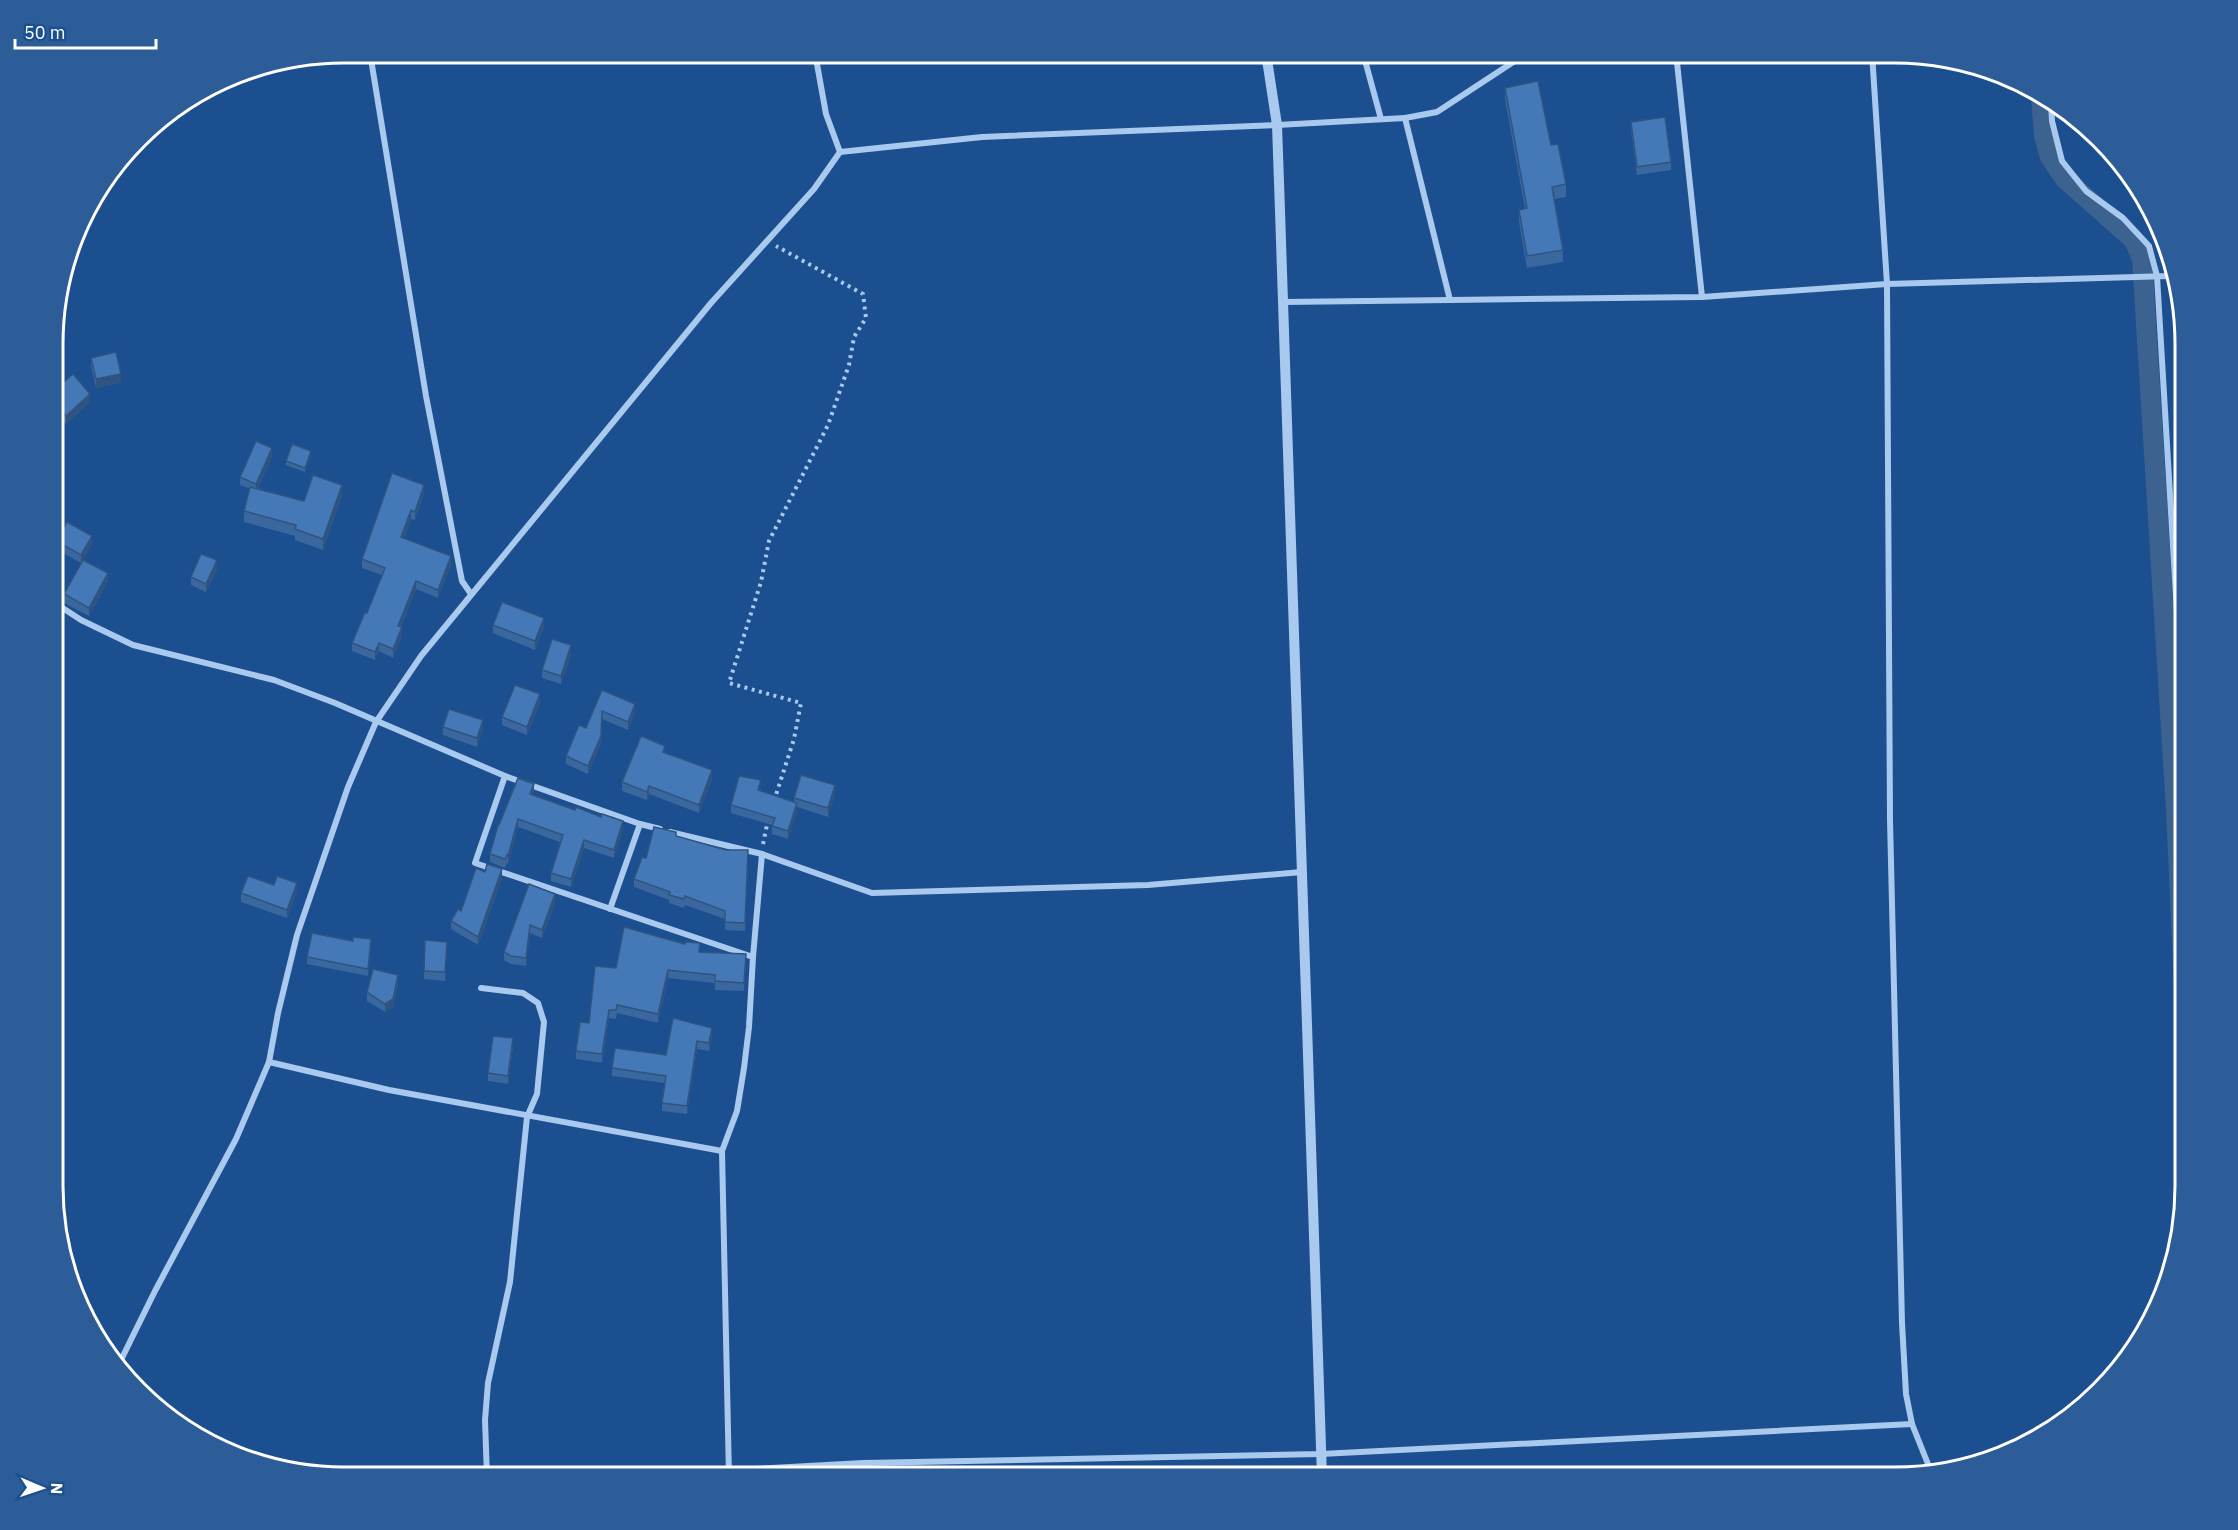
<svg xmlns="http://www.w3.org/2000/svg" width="2238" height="1530" viewBox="0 0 2238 1530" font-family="'IBM Plex Sans',sans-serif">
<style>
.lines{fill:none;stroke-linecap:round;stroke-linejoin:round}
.canal{stroke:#3c6290;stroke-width:20}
.path{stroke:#a9c9ee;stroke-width:4;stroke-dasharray:3 4.5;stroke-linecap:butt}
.minor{stroke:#a9c9ee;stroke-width:6}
.tertiary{stroke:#a9c9ee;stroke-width:10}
.wall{fill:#3a679d}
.shaded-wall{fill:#305480}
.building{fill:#4478b7;stroke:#305480;stroke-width:1.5}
.rim{fill:none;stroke:#fff;stroke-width:3}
</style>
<rect width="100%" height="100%" fill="#1b4f8f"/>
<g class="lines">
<!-- canal -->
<polyline class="canal" points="2041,96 2044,136 2050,157 2065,179 2134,240 2142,259 2176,811 2185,1008"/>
<!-- path -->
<g class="path">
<polyline points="774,801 794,739 801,703 729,683 761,582 769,541 828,425 849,365 854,337 866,318 863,294 776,246"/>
<polyline points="763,844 768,820"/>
</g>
<!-- minor -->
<g class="minor">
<polyline points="370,53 426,396 462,581 471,594"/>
<polyline points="815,53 826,114 840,152"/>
<polyline points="1363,53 1381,119"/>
<polyline points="1676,53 1702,297"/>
<polyline points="1872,53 1887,284 1890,820 1902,1323 1906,1394 1912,1424 1930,1469"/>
<polyline points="2051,102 2052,121 2062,161 2086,191 2123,218 2149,246 2157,276 2185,748"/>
<polyline points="1405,118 1437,112 1527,53"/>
<polyline points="1284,302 1450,300"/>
<polyline points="55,603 81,620 133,645 274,680 335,703 505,776 640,824 660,829"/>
<polyline points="505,776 475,863 753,957"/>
<polyline points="670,832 762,854 872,893 1148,885 1302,872"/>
<polyline points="610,909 640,824"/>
<polyline points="481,988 523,993 538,1003 544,1022 537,1094 527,1117 510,1282 488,1383 485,1420 487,1477"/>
<polyline points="269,1062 389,1090 722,1151"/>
<polyline points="119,1364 155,1291 236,1139 269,1062 278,1013 297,935 348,787 376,722 421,656 711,303 814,189 840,152 982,137 1277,125 1405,118 1450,300 1702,297 1887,284 2170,276"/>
<polyline points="607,1477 863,1463 1321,1454 1912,1424"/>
<polyline points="729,1477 722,1151 737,1111 744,1068 749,1027 753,957 762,854"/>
</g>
<!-- tertiary -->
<polyline class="tertiary" points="1266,53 1277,125 1280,211 1322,1477"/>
</g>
<!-- wall -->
<g class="wall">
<polygon points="1505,88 1551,145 1566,184 1566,197 1554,199 1563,250 1563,262 1527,268 1519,222 1519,210 1525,209 1505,100"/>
<polygon points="1631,122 1671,162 1671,170 1637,175 1631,130"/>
<polygon points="91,358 121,382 96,388 91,366"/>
<polygon points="55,384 57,388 90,402 66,424 55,411"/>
<polygon points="311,455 305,472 286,465 286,461"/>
<polygon points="272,457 258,488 304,501 342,496 323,550 295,540 295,536 244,522 244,511 250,489 240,485 240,477"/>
<polygon points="424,493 415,520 411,519 404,538 451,564 438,598 416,589 401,627 402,636 393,658 379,651 375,660 352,651 352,643 367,613 382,575 362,568 362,559"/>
<polygon points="56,541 92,544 83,560 108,581 89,616 64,603 64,594 81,563 56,549"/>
<polygon points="217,569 206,592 191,585 191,577"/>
<polygon points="493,625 544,626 535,650 493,633"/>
<polygon points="571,654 561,684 542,678 542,670"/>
<polygon points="602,690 635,712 628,730 602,719 601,744 588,774 566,764 566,756 586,728"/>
<polygon points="540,703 527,735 502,725 502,717"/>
<polygon points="443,727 483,729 477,747 443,735"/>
<polygon points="665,753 712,779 699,813 649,794 647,800 622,791 622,782"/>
<polygon points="761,788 760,791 794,802 794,798 835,793 828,817 797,807 797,811 788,839 772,834 772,825 731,813 731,805"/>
<polygon points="534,792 532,795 623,829 614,858 584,848 571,887 551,881 551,873 560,842 518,827 508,864 507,863 505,868 490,862 490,854 499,825"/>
<polygon points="676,836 748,859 745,931 725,930 725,919 685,905 684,908 669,903 669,900 634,887 634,879 646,858"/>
<polygon points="485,872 502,878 478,945 451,929 451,921 461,911"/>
<polygon points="529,884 555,903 542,938 530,933 526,966 511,964 504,960 504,952"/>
<polygon points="274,885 297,891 287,918 241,902 241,893"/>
<polygon points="371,946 368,976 307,964 307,957"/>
<polygon points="447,950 445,981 424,979 424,971"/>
<polygon points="700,952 746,954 744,991 715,990 715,983 668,978 658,1023 617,1013 616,1019 609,1018 602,1063 576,1059 576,1051 616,968"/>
<polygon points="398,983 393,1007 385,1012 367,1001 367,992"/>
<polygon points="673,1018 712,1036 709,1051 697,1049 687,1114 662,1111 662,1103 665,1083 612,1076 612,1068 666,1055"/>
<polygon points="513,1047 508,1084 488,1081 488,1073"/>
</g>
<!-- shaded-wall -->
<g class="shaded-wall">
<polygon points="121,374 121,382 96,388 96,379"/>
<polygon points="90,394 90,402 66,424 66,416"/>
<polygon points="272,448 272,457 256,492 256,484"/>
<polygon points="311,451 311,455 305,472 305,468"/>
<polygon points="342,485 342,496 323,550 323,539"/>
<polygon points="424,485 424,493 415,520 415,512"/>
<polygon points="411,510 411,519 401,545 401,537"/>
<polygon points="92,536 92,544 81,563 81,555"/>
<polygon points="451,556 451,564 438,598 438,590"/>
<polygon points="217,560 217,569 206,592 206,584"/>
<polygon points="108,573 108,581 89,616 89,608"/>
<polygon points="416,581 416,589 398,634 398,626"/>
<polygon points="544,618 544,626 535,650 535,641"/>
<polygon points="402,627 402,636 393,658 393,649"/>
<polygon points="379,643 379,651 375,660 375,652"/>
<polygon points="571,645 571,654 561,684 561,676"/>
<polygon points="540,694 540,703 527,735 527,727"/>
<polygon points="635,704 635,712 628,730 628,722"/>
<polygon points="602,719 601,744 588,774 588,766"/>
<polygon points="483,720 483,729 477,747 477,738"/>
<polygon points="712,770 712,779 699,813 699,805"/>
<polygon points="534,784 534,792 530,802 530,794"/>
<polygon points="835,785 835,793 828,817 828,808"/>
<polygon points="649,786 649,794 647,800 647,792"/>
<polygon points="797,803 797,811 788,839 788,831"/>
<polygon points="518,819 518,827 508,864 508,856"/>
<polygon points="623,821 623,829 614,858 614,850"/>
<polygon points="584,840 584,848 571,887 571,879"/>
<polygon points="502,869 502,878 478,945 478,937"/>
<polygon points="297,883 297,891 287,918 287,910"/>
<polygon points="555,894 555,903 542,938 542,930"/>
<polygon points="530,925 530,933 526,966 526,958"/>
<polygon points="668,970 668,978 658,1023 658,1014"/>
<polygon points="398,975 398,983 393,1007 385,1012 385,1004"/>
<polygon points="609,1010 609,1018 602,1063 602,1054"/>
<polygon points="712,1028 712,1036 709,1051 709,1043"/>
<polygon points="513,1038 513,1047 508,1084 508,1076"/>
<polygon points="697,1041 697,1049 687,1114 687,1106"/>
</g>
<!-- building -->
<g class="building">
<polygon points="1538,81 1551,145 1558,144 1566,184 1552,187 1563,250 1527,256 1519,210 1527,208 1505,88"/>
<polygon points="1665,117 1671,162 1637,167 1631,122"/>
<polygon points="116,352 121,374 96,379 91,358"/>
<polygon points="73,374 90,394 66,416 55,403 55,384 57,388"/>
<polygon points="256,441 272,448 256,484 240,477"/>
<polygon points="292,444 311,451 305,468 286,461"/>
<polygon points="392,473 424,485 415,512 411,510 401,537 451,556 438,590 416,581 398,626 402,627 393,649 379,643 375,652 352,643 365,612 367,613 385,568 362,559"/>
<polygon points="313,475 342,485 323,539 295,529 296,525 244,511 250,487 304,501"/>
<polygon points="67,522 92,536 81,555 56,541"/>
<polygon points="201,554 217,560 206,584 191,577"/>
<polygon points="83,560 108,573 89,608 64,594"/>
<polygon points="502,602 544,618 535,641 493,625"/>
<polygon points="552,639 571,645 561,676 542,670"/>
<polygon points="515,685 540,694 527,727 502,717"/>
<polygon points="602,690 635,704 628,722 602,711 601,736 588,766 566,756 579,725 586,728"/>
<polygon points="449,709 483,720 477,738 443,727"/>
<polygon points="641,736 665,746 663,752 712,770 699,805 649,786 647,792 622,782"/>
<polygon points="801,775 835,785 828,808 794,798"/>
<polygon points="739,776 761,780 758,790 797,803 788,831 772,826 775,818 731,805"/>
<polygon points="518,778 534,784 530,794 575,810 576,807 601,817 602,814 623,821 614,850 584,840 571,879 551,873 563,835 518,819 508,856 507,855 505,859 490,854 498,825 499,825"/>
<polygon points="654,827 676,832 676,836 726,850 748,850 745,923 725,922 725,911 685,896 684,899 669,895 670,892 634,879 642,857 646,858"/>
<polygon points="487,864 502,869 478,937 451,921 458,909 461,911 476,868 485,872"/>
<polygon points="248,876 274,885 277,876 297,883 287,910 241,893"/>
<polygon points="529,884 555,894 542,930 530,925 526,958 511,956 504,952"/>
<polygon points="624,927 685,944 686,942 700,943 699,952 746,954 744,983 715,981 715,975 668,970 658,1014 617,1005 616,1010 609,1010 602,1054 576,1051 580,1022 589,1023 595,966 616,968"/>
<polygon points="312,933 353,941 353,937 371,939 368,969 307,957"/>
<polygon points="425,940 447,942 445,972 424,971"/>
<polygon points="373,969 398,975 393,999 385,1004 367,992"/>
<polygon points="673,1018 712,1028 709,1043 697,1041 687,1106 662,1103 666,1076 612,1068 615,1048 666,1055"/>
<polygon points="493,1036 513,1038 508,1076 488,1073"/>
</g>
<!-- crop -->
<path d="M0 0H2238V1530H0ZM344 63H1894A281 281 0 0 1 2175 344V1186A281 281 0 0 1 1894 1467H344A281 281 0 0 1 63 1186V344A281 281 0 0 1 344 63Z" fill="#2d5d98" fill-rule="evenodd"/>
<path class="rim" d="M344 63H1894A281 281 0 0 1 2175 344V1186A281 281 0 0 1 1894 1467H344A281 281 0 0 1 63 1186V344A281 281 0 0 1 344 63Z"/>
<!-- north arrow -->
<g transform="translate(42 1488) rotate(92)" stroke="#1b4f8f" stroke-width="4.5" paint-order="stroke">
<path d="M0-4.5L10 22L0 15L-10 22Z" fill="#ffffff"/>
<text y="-9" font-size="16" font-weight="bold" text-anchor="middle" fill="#ffffff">N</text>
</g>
<!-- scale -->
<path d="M15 39v9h141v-9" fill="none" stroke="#ffffff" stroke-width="3"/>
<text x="24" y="39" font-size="18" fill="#ffffff" stroke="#1b4f8f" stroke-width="4.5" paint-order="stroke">50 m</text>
</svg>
